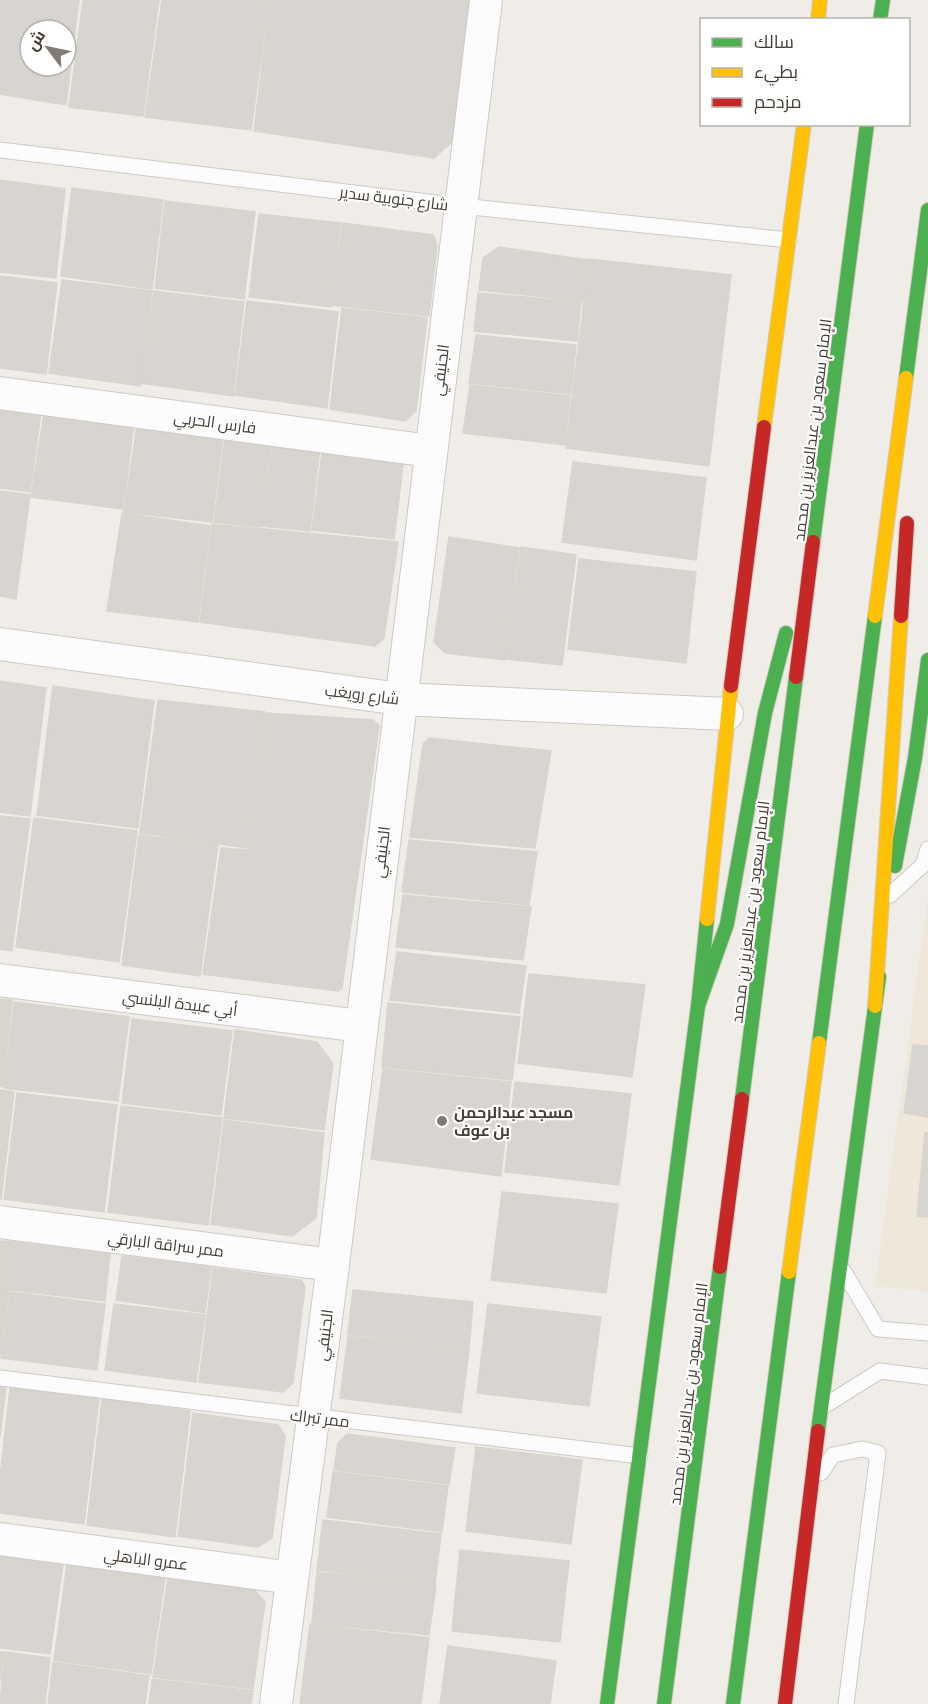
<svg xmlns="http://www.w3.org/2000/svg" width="928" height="1704" viewBox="0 0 928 1704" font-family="'PT Sans Narrow',Cairo,sans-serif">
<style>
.education{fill:#efe7d9}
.building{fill:#d8d4cf;stroke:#d8d4ce;stroke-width:1.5;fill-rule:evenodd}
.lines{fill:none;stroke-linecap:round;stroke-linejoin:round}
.lane-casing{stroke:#cdc9c4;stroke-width:17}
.street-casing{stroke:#cdc9c4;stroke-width:34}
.fast-casing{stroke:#d2cbbf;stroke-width:16}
.slow-casing{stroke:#d2cbbf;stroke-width:16}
.jam-casing{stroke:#d2cbbf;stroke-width:16}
.lane{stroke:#fdfcfc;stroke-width:15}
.street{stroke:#fdfcfc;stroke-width:32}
.fast{stroke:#4caf50;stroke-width:14}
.slow{stroke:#ffc107;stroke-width:14}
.jam{stroke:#c62828;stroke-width:14}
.poi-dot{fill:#827b73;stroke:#fff;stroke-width:2}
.labels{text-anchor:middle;stroke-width:4.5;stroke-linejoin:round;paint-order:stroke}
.street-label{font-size:16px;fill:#473d34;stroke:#fff}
.poi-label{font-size:16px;font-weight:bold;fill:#473d34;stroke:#fff;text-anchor:start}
</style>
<rect width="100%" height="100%" fill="#f0ede8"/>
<!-- education -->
<polygon class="education" points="928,898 928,1292 875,1286"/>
<!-- building -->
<g class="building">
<path d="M0 0H79L66 105 0 94ZM30 30H66V66H30Z"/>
<polygon points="83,0 159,0 143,116 69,107"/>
<polygon points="162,0 269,0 251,130 145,117"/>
<polygon points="270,0 470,0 452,142 434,158 254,131"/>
<polygon points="0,180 65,189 56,278 0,272"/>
<polygon points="72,188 163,200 152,289 61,276"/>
<polygon points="165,201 255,212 244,299 155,288"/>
<polygon points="259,214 340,223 331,307 249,297"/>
<polygon points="342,223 433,235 437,245 429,316 332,305"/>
<polygon points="499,247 588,260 583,301 479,290 483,258"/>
<polygon points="589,259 731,275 709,466 566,448"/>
<polygon points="0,276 57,283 46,374 0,368"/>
<polygon points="62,280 152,291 140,386 49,373"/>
<polygon points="154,291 244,302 233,396 141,383"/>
<polygon points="478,293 581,302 577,341 474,331"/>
<polygon points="247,301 338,312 327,408 235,395"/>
<polygon points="342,308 427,318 416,411 405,421 330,409"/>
<polygon points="476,335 576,345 571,394 469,383"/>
<polygon points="470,385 570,396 565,445 463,433"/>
<polygon points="0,408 41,413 30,492 0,488"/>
<polygon points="44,413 134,423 123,509 31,497"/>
<polygon points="137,425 223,437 212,522 124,512"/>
<polygon points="225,438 271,443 261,527 214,522"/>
<polygon points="273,442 320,447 310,531 262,526"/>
<polygon points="323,446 404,457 394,539 312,530"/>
<polygon points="573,462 706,478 696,560 562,542"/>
<polygon points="0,491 30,495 16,599 0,596"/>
<polygon points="122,513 210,526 198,622 107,611"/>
<polygon points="212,524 398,542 384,638 375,646 200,622"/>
<polygon points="449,537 519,548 505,660 445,653 434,642"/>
<polygon points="521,547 576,555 562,665 506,659"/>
<polygon points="579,559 696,572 686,663 568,649"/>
<polygon points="0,681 46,688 30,816 0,812"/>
<polygon points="53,686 154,701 138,828 37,815"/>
<polygon points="158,700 265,712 247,848 140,833"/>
<polygon points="266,713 373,720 379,726 342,988 338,991 203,974 221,848 248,850"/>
<polygon points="429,738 551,751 535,848 410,837 423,744"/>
<polygon points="0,816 30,819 12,951 0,949"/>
<polygon points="34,818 137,831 119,962 16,947"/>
<polygon points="139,835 218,845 200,976 122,965"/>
<polygon points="409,840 537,852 529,905 402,892"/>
<polygon points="403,895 531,907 523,960 396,947"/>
<polygon points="397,952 526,966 519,1013 390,1000"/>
<polygon points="529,974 645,985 632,1077 518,1063"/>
<polygon points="0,999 12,1000 3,1087 0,1086"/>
<polygon points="14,1002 129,1017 118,1101 4,1088"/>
<polygon points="388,1003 520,1017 512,1080 382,1067"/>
<polygon points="132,1019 232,1031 221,1115 122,1103"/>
<polygon points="235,1030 317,1042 333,1064 324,1130 224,1118"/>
<polygon points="913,1045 928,1046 928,1117 904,1113"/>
<polygon points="383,1069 511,1082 501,1176 371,1159"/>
<polygon points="515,1082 631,1094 619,1185 505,1172"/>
<polygon points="0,1090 14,1092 1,1199 0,1199"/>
<polygon points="17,1093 117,1105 104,1212 4,1199"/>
<polygon points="121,1106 222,1118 208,1225 108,1212"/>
<polygon points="224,1120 324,1133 316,1218 292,1236 211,1224"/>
<polygon points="925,1133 928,1133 928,1217 917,1216"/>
<polygon points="502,1192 618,1204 606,1293 491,1280"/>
<polygon points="0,1241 15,1242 0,1355"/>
<polygon points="16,1242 110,1254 105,1301 10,1290"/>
<polygon points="122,1256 211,1267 205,1313 116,1300"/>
<polygon points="213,1268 301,1280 305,1287 293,1383 283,1392 199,1382"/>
<polygon points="353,1290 473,1302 469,1349 348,1334"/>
<polygon points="10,1292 105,1304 97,1370 1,1358"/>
<polygon points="114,1304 205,1315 196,1382 105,1370"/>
<polygon points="488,1304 601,1317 589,1406 477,1393"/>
<polygon points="348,1336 469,1350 461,1413 340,1398"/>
<polygon points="0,1386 6,1387 0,1437"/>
<polygon points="10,1388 99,1398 84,1524 0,1513 0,1477"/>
<polygon points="102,1399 190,1411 175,1537 87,1525"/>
<polygon points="193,1413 278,1425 285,1436 272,1538 258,1547 178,1536"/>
<polygon points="347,1434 455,1448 449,1484 334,1470 338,1443"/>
<polygon points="476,1447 582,1460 571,1544 466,1531"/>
<polygon points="333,1472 448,1486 442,1532 327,1517"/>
<polygon points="323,1520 441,1534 435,1585 317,1570"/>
<polygon points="460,1550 569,1561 560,1642 452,1631"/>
<polygon points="0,1556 63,1564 50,1654 0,1648"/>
<polygon points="67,1564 165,1577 151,1674 54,1660"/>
<polygon points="317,1572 436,1586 429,1635 312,1623"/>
<polygon points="168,1577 252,1587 265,1602 253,1689 153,1677"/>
<polygon points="310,1624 429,1638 421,1704 300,1704"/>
<polygon points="448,1646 556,1661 550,1704 440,1704"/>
<polygon points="0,1652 4,1652 0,1681"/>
<polygon points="5,1652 50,1658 45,1704 0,1704"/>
<polygon points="53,1662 149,1676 145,1704 48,1704"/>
<polygon points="152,1679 253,1691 251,1704 149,1704"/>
</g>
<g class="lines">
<!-- lane casing -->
<g class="lane-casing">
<g id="lane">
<polyline points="0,150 461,206 789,240"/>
<polyline points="890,895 923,865 928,849"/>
<polyline points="844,1272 878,1329 928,1333"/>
<polyline points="0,1378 640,1456"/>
<polyline points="824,1406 880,1371 928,1377"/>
<polyline points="821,1473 833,1455 862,1449 878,1453 846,1704"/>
</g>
</g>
<!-- street casing -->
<g class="street-casing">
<g id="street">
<polyline points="0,393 430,451"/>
<polyline points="0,644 400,699 727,714"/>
<polyline points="0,980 360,1026"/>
<polyline points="0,1222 333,1265"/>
<polyline points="0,1539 292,1578"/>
<polyline points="276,1704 333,1265 486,0"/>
</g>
</g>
<!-- fast casing -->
<g class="fast-casing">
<g id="fast">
<polyline points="880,20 883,0"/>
<polyline points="906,378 928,210"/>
<polyline points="813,542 867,124"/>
<polyline points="895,866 915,758 928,660"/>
<polyline points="698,1006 727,924 765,713 786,633"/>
<polyline points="819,1043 875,616"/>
<polyline points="742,1099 796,677"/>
<polyline points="818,1431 879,977"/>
<polyline points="607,1704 698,1006 707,919"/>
<polyline points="664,1704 720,1267"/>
<polyline points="733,1704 789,1272"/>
</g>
</g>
<!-- slow casing -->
<g class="slow-casing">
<g id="slow">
<polyline points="818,20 820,0"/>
<polyline points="764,427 804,124"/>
<polyline points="875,616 906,378"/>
<polyline points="707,919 731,686"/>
<polyline points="875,1006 901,616"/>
<polyline points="789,1272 819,1043"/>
</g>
</g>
<!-- jam casing -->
<g class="jam-casing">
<g id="jam">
<polyline points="901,616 907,523"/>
<polyline points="796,677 813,542"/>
<polyline points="731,686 764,427"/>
<polyline points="720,1267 742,1099"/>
<polyline points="785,1704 818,1431"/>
</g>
</g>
<!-- lane -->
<use href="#lane" class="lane"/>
<!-- street -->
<use href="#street" class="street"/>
<!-- fast -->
<use href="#fast" class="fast"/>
<!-- slow -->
<use href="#slow" class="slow"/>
<!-- jam -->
<use href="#jam" class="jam"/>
</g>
<!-- markers -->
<circle class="poi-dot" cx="442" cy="1121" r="6"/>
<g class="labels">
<!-- street labels -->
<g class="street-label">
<text transform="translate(394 198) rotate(7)" y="6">شارع جنوبية سدير</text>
<text transform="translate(440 370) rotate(-83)" y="6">الجنيفي</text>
<text transform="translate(215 422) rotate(8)" y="6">فارس الحربي</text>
<text transform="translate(812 430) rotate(-83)" y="6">الإمام سعود بن عبدالعزيز بن محمد</text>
<text transform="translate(362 694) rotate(7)" y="6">شارع رويغب</text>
<text transform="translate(381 852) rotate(-83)" y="6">الجنيفي</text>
<text transform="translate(750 912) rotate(-83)" y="6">الإمام سعود بن عبدالعزيز بن محمد</text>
<text transform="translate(180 1003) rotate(7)" y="6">أبي عبيدة البلنسي</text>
<text transform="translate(166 1244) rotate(7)" y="6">ممر سراقة البارقي</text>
<text transform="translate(324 1335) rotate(-83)" y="6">الجنيفي</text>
<text transform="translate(688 1394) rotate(-83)" y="6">الإمام سعود بن عبدالعزيز بن محمد</text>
<text transform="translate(320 1418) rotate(7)" y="6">ممر تبراك</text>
<text transform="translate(146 1559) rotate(7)" y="6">عمرو الباهلي</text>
</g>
<!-- poi labels -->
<g class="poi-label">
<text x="454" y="1118">مسجد عبدالرحمن<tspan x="454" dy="18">بن عوف</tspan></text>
</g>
</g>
<!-- legend -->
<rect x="700" y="18" width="210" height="108" fill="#ffffff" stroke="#b5b1ae" stroke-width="1.5"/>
<rect x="712" y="38" width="30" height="9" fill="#4caf50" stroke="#b5b1ae" stroke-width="1.5"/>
<text x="754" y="48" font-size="18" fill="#473d34">سالك</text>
<rect x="712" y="68" width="30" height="9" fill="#ffc107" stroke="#b5b1ae" stroke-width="1.5"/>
<text x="754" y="78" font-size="18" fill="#473d34">بطيء</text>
<rect x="712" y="98" width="30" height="9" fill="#c62828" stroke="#b5b1ae" stroke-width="1.5"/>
<text x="754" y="108" font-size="18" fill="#473d34">مزدحم</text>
<!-- north arrow -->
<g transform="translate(48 48) rotate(302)"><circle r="28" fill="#ffffff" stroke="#b5b1ae" stroke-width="1.5"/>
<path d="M0-4.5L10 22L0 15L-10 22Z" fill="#827b73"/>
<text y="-9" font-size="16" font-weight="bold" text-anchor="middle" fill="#473d34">ش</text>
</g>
</svg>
